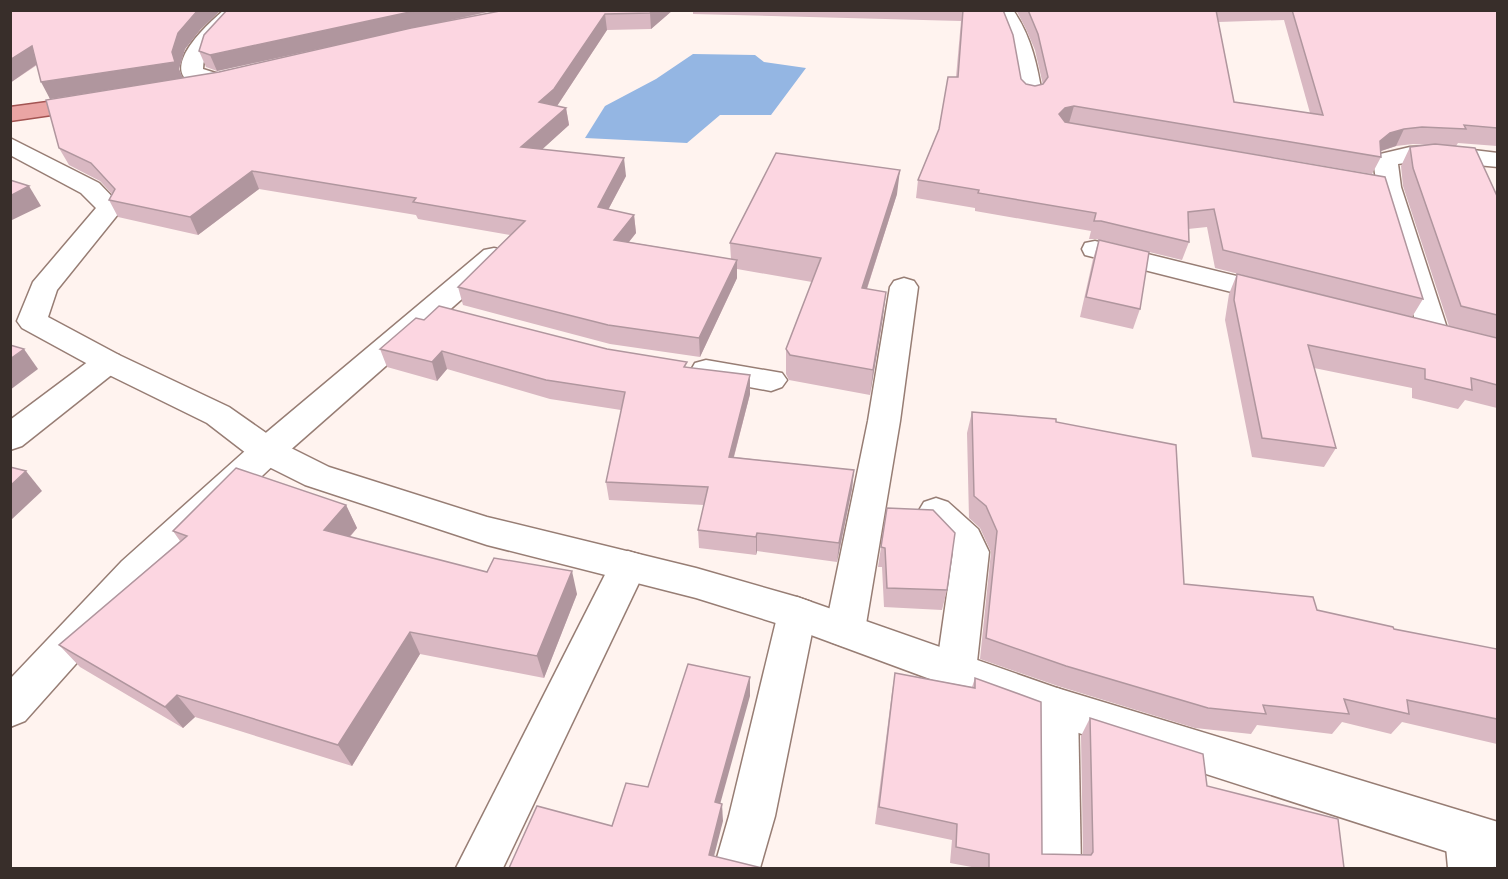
<svg xmlns="http://www.w3.org/2000/svg" width="1508" height="879" viewBox="0 0 1508 879" font-family="Arial,sans-serif">
<style>
.water{fill:#94b6e3}
.lines{fill:none;stroke-linecap:round;stroke-linejoin:round}
.street-casing{stroke:#977d74;stroke-width:3}
.secondary-casing{stroke:#977d74;stroke-width:3}
.primary-casing{stroke:#a35452;stroke-width:3}
.street{fill:#fff;fill-rule:evenodd}
.secondary{fill:#fff;fill-rule:evenodd}
.primary{fill:#eaa5a4;fill-rule:evenodd}
.wall{fill:#d9b8c2;fill-rule:evenodd}
.shaded-wall{fill:#b0969e}
.building{fill:#fcd6e1;stroke:#b0969e;stroke-width:1.5}
</style>
<rect width="100%" height="100%" fill="#fff3ef"/>
<!-- water -->
<polygon class="water" points="693,54 755,55 764,62 806,68 771,115 720,115 687,143 585,138 605,106 656,79"/>
<g class="lines">
<!-- street casing -->
<g class="street-casing">
<g id="street">
<path d="M224 10H246C231 30 204 40 203 69L225 76 228 81 225 86 217 87 184 77C171 57 210 22 224 10Z"/>
<path d="M994 10H1013C1031 36 1037 64 1042 94L1039 99 1031 101 1023 99 1020 94C1016 64 1011 36 994 10Z"/>
<polygon points="1440,146 1498,153 1498,167 1425,160 1398,164 1401,187 1447,328 1498,340 1498,360 1424,341 1419,334 1377,187 1373,160 1376,155 1410,147"/>
<polygon points="1095,241 1285,288 1289,294 1285,300 1275,303 1085,255 1082,249 1085,243"/>
<polygon points="494,248 504,250 508,256 504,262 279,460 148,583 25,721 10,727 10,679 122,561 255,442 484,250"/>
<polygon points="904,278 914,281 918,287 900,421 865,630 859,642 845,647 831,642 825,630 868,421 890,287 894,281"/>
<polygon points="108,352 119,355 123,362 119,369 22,446 10,450 10,420 97,355"/>
<polygon points="706,360 782,373 787,380 782,387 771,391 695,377 691,370 695,363"/>
<polygon points="936,498 948,502 978,529 989,552 976,671 970,684 956,689 942,684 936,671 953,552 924,522 918,512 924,502"/>
<polygon points="628,551 641,555 647,566 503,868 456,868 615,555"/>
<polygon points="797,597 811,602 816,613 775,816 760,868 714,868 729,816 778,613 783,602"/>
<polygon points="1057,688 1072,694 1078,707 1081,868 1035,868 1036,707 1042,694"/>
<polygon points="1468,813 1484,820 1491,836 1494,868 1448,868 1445,836 1452,820"/>
</g>
</g>
<!-- secondary casing -->
<g class="secondary-casing">
<polygon id="secondary" points="10,138 99,183 123,208 57,290 48,317 119,355 229,407 279,442 329,467 487,517 696,568 797,597 1057,688 1498,822 1498,868 1057,726 792,628 696,598 487,545 305,485 255,460 207,423 97,369 22,328 17,321 33,282 96,208 81,193 10,155"/>
</g>
<!-- primary casing -->
<g class="primary-casing">
<polygon id="primary" points="92,96 100,98 103,103 100,108 10,121 10,107"/>
</g>
<!-- street -->
<use href="#street" class="street"/>
<!-- secondary -->
<use href="#secondary" class="secondary"/>
<!-- primary -->
<use href="#primary" class="primary"/>
</g>
<!-- wall -->
<g class="wall">
<polygon points="10,10 200,30 185,49 179,69 182,78 219,72 337,45 217,71 206,67 199,51 496,10 436,24 505,10 673,10 651,29 607,30 557,106 566,108 569,125 541,150 626,176 608,210 634,215 636,233 629,242 731,259 730,243 897,194 867,289 883,317 870,395 789,380 786,374 786,349 812,282 737,269 737,278 700,357 610,344 463,305 458,287 510,235 418,219 416,215 259,189 198,235 118,217 109,200 112,194 100,181 69,165 59,148 116,89 50,99 37,65 10,83"/>
<path d="M693 10H1003L1021 79 1026 84 1035 86 1043 85 1035 50 1026 29 1016 10H1497V146L1458 143 1456 146 1497 196V338L1449 326 1403 186 1401 166 1410 147 1428 145 1413 144 1396 146 1381 151V157L1372 174 1069 123 1423 299 1412 317 1215 268 1207 227 1188 229 1189 242 1182 260 1096 239H1089L1091 231 975 211V208L916 198 918 180 939 129 956 77 961 21 693 14ZM1284 20 1310 113 1234 102 1218 22Z"/>
<polygon points="1099,240 1140,309 1133,329 1080,317 1093,259"/>
<polygon points="1237,274 1497,338 1497,408 1465,400 1458,409 1412,398 1412,388 1314,368 1336,448 1324,467 1252,457 1225,320 1229,294"/>
<polygon points="424,320 607,349 687,367 750,394 734,457 854,470 852,489 837,562 757,551 756,555 699,548 698,530 704,505 609,500 606,482 621,410 550,399 447,369 437,381 387,367 380,349"/>
<polygon points="972,412 1056,422 1184,584 1317,610 1394,629 1497,650 1497,744 1402,722 1391,734 1342,722 1332,734 1257,725 1251,734 1195,728 1058,686 980,659 991,552 980,528 969,518 967,433"/>
<polygon points="346,505 357,528 350,537 487,572 577,594 544,678 420,654 352,766 195,717 183,728 80,667 59,645 180,541 173,531"/>
<polygon points="887,508 947,590 942,610 884,607 882,567 878,567"/>
<polygon points="895,673 972,687 975,678 1042,854 1083,854 1081,736 1090,718 1207,786 1344,868 977,868 950,863 952,840 875,824 892,692"/>
</g>
<!-- shaded-wall -->
<g class="shaded-wall">
<polygon points="198,10 221,10 200,30 185,49 179,69 183,78 50,99 41,82 172,52 178,33"/>
<polygon points="419,10 496,10 217,71 210,55"/>
<polygon points="653,10 673,10 651,29 650,13"/>
<polygon points="605,14 607,30 557,106 539,102"/>
<polygon points="32,46 40,62 10,83 10,60"/>
<polygon points="1074,106 1069,123 1060,125 1059,114 1065,108"/>
<polygon points="566,108 569,125 525,165 521,147"/>
<polygon points="1404,129 1396,146 1381,151 1375,156 1380,141 1390,133"/>
<polygon points="624,158 626,176 600,225 598,207"/>
<polygon points="900,170 897,194 859,313 862,288"/>
<polygon points="252,171 259,189 198,235 190,217"/>
<polygon points="29,186 41,206 10,221 10,196"/>
<polygon points="634,215 636,233 616,258 614,240"/>
<polygon points="737,260 737,278 700,357 699,338"/>
<polygon points="886,292 883,317 870,395 873,370"/>
<polygon points="24,349 38,369 10,390 10,359"/>
<polygon points="442,351 447,369 437,381 432,362"/>
<polygon points="750,375 750,394 729,475 729,457"/>
<polygon points="854,470 852,489 837,562 839,543"/>
<polygon points="26,471 42,491 10,521 10,486"/>
<polygon points="346,505 357,528 335,553 324,530"/>
<polygon points="757,533 757,551 756,555 756,537"/>
<polygon points="572,571 577,594 544,678 537,656"/>
<polygon points="410,632 420,654 352,766 338,745"/>
<polygon points="750,677 750,696 716,819 715,802"/>
<polygon points="177,695 195,717 183,728 165,707"/>
<polygon points="722,804 723,821 711,868 709,855"/>
</g>
<!-- building -->
<g class="building">
<polygon points="10,10 198,10 178,33 172,52 175,62 41,82 32,46 10,60"/>
<polygon points="227,10 419,10 210,55 199,51 204,35"/>
<polygon points="505,10 653,10 650,13 605,14 554,89 539,102 566,108 521,147 624,158 598,207 634,215 614,240 737,260 699,338 608,325 458,287 525,221 413,202 416,198 252,171 190,217 109,200 115,189 91,163 59,148 46,100 219,72 411,28"/>
<polygon points="963,10 1003,10 1013,35 1021,79 1026,84 1035,86 1043,84 1048,77 1038,34 1028,10 1216,10 1234,102 1323,115 1292,10 1497,10 1497,128 1464,125 1466,129 1422,127 1404,129 1390,133 1380,141 1381,157 1074,106 1065,108 1059,114 1065,122 1385,177 1423,299 1223,250 1214,209 1188,212 1189,242 1101,221 1094,221 1096,213 978,193 979,190 918,180 939,129 948,77 958,77"/>
<polygon points="1435,144 1475,148 1497,196 1497,315 1461,306 1413,168 1410,147"/>
<polygon points="776,153 900,170 862,288 886,292 873,370 790,355 786,349 821,258 730,243"/>
<polygon points="10,180 29,186 10,196"/>
<polygon points="1099,240 1149,252 1140,309 1086,297"/>
<polygon points="1237,274 1497,338 1497,385 1471,378 1472,390 1425,379 1425,369 1308,345 1336,448 1262,438 1234,300"/>
<polygon points="439,306 607,349 687,362 684,367 750,375 729,457 854,470 839,543 757,533 756,537 698,530 708,487 606,482 625,392 546,380 442,351 432,362 380,349 416,318 424,320"/>
<polygon points="10,345 24,349 10,359"/>
<polygon points="972,412 1056,419 1056,422 1176,445 1184,584 1313,597 1317,610 1393,627 1394,629 1497,649 1497,719 1407,700 1409,714 1344,699 1349,714 1263,705 1266,714 1208,708 1066,666 986,638 997,531 986,506 974,496"/>
<polygon points="10,467 26,471 10,486"/>
<polygon points="236,468 346,505 324,530 487,572 494,558 572,571 537,656 410,632 338,745 177,695 165,707 59,645 187,536 173,531"/>
<polygon points="887,508 933,510 955,533 947,590 887,588 885,548 881,547"/>
<polygon points="688,664 750,677 715,802 722,804 709,855 762,868 509,868 537,806 612,826 626,783 648,787"/>
<polygon points="895,673 975,688 975,678 1041,702 1042,854 1091,855 1093,852 1090,718 1203,754 1207,786 1338,819 1344,868 989,868 989,854 956,847 957,824 879,807"/>
</g>
<!-- border -->
<rect width="1508" height="879" fill="none" stroke="#382e2a" stroke-width="24"/>
</svg>
